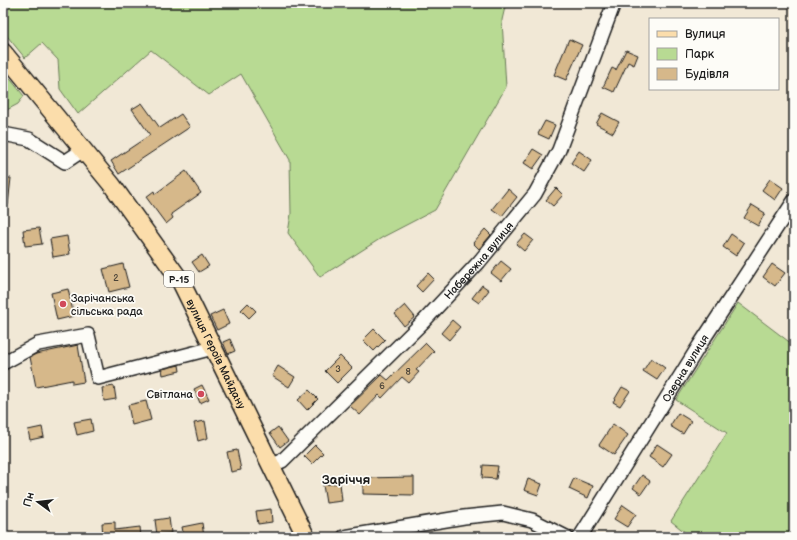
<svg xmlns="http://www.w3.org/2000/svg" width="797" height="540" viewBox="0 0 797 540" font-family="'Balsamiq Sans',sans-serif">
<style>
.green{fill:#b8da93;stroke:#6a7b58}
.building{fill:#d6b88a;stroke:#1c1c1c}
.lines{fill:none;stroke-linecap:round;stroke-linejoin:round}
.minor-casing{stroke:#1c1c1c;stroke-width:16}
.major-casing{stroke:#1c1c1c;stroke-width:20}
.minor{stroke:#fdfcf7;stroke-width:13}
.major{stroke:#fbddab;stroke-width:17}
.poi-dot{fill:#d1495b;stroke:#fdfcf7;stroke-width:1.5}
.labels{text-anchor:middle;stroke-width:3.5;stroke-linejoin:round;paint-order:stroke}
.number-label{font-size:9px;fill:#4a4338}
.shield{fill:#fdfcf7;stroke:#605f5e;stroke-width:1}
.shield-label{font-size:10px;font-weight:bold;fill:#1c1c1c}
.street-label{font-size:11px;fill:#1c1c1c;stroke:#fdfcf7}
.poi-label{font-size:11px;fill:#1c1c1c;stroke:#fdfcf7;text-anchor:start}
.quarter-label{font-size:13px;font-weight:bold;fill:#1c1c1c;stroke:#fdfcf7}
</style>
<rect width="100%" height="100%" fill="#f1e8d6"/>
<filter id="ink" filterUnits="userSpaceOnUse"><feTurbulence type="fractalNoise" baseFrequency=".025" numOctaves="2"/><feDisplacementMap in="SourceGraphic" scale="8" xChannelSelector="R" yChannelSelector="G"/><feConvolveMatrix kernelMatrix="1 2 1 2 8 2 1 2 1" color-interpolation-filters="sRGB"/></filter>
<g filter="url(#ink)">
<!-- green -->
<g class="green">
<polygon points="3,3 506,3 502,20 506,87 435,210 383,237 320,277 288,233 291,214 290,160 241,74 209,95 151,50 78,114 60,89 58,60 42,43 25,58 3,31"/>
<polygon points="3,70 24,96 18,104 3,112"/>
<polygon points="738,303 792,344 794,341 794,537 691,537 671,521 727,433 676,400"/>
</g>
<!-- building -->
<g class="building">
<polygon points="569,39 582,45 566,80 554,75"/>
<polygon points="626,50 638,55 634,65 628,62 614,92 603,87 612,68 616,70"/>
<polygon points="142,103 160,128 181,114 190,127 119,174 111,161 150,135 132,109"/>
<polygon points="602,113 619,122 613,133 596,124"/>
<polygon points="545,121 555,125 549,139 538,134"/>
<polygon points="533,149 543,155 533,169 524,163"/>
<polygon points="579,151 592,160 584,172 571,163"/>
<polygon points="186,171 201,193 171,214 173,218 166,224 146,197 154,191 155,194"/>
<polygon points="3,178 11,178 8,205 3,205"/>
<polygon points="770,179 783,188 775,200 762,190"/>
<polygon points="556,188 563,195 553,206 546,200"/>
<polygon points="508,189 517,197 502,216 492,209"/>
<polygon points="752,205 765,213 758,226 744,218"/>
<polygon points="39,228 42,244 25,246 23,230"/>
<polygon points="485,229 491,235 479,249 473,243"/>
<polygon points="525,234 533,240 524,251 516,244"/>
<polygon points="731,234 744,243 736,256 723,247"/>
<polygon points="67,236 70,254 53,257 50,239"/>
<polygon points="202,255 209,266 199,272 192,262"/>
<polygon points="501,261 511,269 501,281 491,273"/>
<polygon points="123,264 129,287 109,292 103,269"/>
<polygon points="772,264 785,273 775,286 763,277"/>
<polygon points="428,273 434,279 422,292 416,286"/>
<polygon points="482,285 489,290 479,303 472,298"/>
<polygon points="68,289 74,316 57,320 51,293"/>
<polygon points="248,303 256,311 249,318 241,310"/>
<polygon points="405,305 415,317 404,326 395,314"/>
<polygon points="223,310 229,324 217,330 210,316"/>
<polygon points="452,320 460,327 449,340 441,333"/>
<polygon points="374,329 385,340 374,351 363,340"/>
<polygon points="230,339 235,351 228,354 223,342"/>
<polygon points="426,343 434,351 416,370 419,372 409,383 402,377 382,398 379,395 360,415 350,406 382,375 388,380"/>
<polygon points="78,345 84,382 72,384 72,380 36,387 30,357 36,354"/>
<polygon points="340,356 352,368 337,383 325,371"/>
<polygon points="651,358 665,368 657,380 643,371"/>
<polygon points="179,365 180,371 163,375 162,369"/>
<polygon points="278,366 295,377 289,387 272,376"/>
<polygon points="202,385 209,399 200,403 194,389"/>
<polygon points="114,386 116,399 104,401 102,388"/>
<polygon points="622,387 630,391 620,406 613,402"/>
<polygon points="309,390 318,399 307,410 298,400"/>
<polygon points="146,401 151,420 132,425 128,405"/>
<polygon points="678,413 691,421 683,434 670,426"/>
<polygon points="91,419 93,431 77,435 74,422"/>
<polygon points="205,421 208,438 198,441 194,423"/>
<polygon points="613,424 628,435 614,455 599,445"/>
<polygon points="42,427 44,437 30,440 28,430"/>
<polygon points="278,427 288,441 280,447 270,433"/>
<polygon points="657,444 672,454 663,467 649,457"/>
<polygon points="315,445 323,453 312,464 304,456"/>
<polygon points="237,450 241,470 231,472 227,452"/>
<polygon points="483,465 498,466 496,479 482,478"/>
<polygon points="642,475 650,481 641,494 633,488"/>
<polygon points="414,477 414,495 363,494 363,478"/>
<polygon points="574,478 593,486 588,498 569,489"/>
<polygon points="528,479 542,484 538,495 524,490"/>
<polygon points="340,483 342,501 326,503 323,485"/>
<polygon points="623,505 636,514 627,527 614,519"/>
<polygon points="271,509 272,522 258,524 256,511"/>
<polygon points="169,518 171,533 157,535 155,520"/>
<polygon points="115,522 115,530 140,527 141,537 103,537 102,523"/>
<polygon points="202,523 204,537 184,537 182,527"/>
</g>
<g class="lines">
<!-- minor casing -->
<g class="minor-casing">
<g id="minor">
<polyline points="3,134 29,139 65,162 83,150"/>
<polyline points="3,363 38,344 88,335 98,378 213,348"/>
<path id="s1" d="M270 466 282 461 424 321 479 262 535 194 559 150 614 3"/>
<polyline points="344,537 464,517 503,513 532,520 566,537"/>
<path id="s2" d="M580 537 699 346 794 201"/>
</g>
</g>
<!-- major casing -->
<g class="major-casing">
<g id="major">
<path id="s3" d="M3 52 112 185 180 280 306 537"/>
</g>
</g>
<!-- minor -->
<use href="#minor" class="minor"/>
<!-- major -->
<use href="#major" class="major"/>
</g>
</g>
<!-- markers -->
<g class="poi-dot">
<circle cx="63" cy="304" r="4"/>
<circle cx="201" cy="394" r="4"/>
</g>
<g class="labels">
<!-- number labels -->
<g class="number-label">
<text x="116" y="281">2</text>
<text x="338" y="372">3</text>
<text x="408" y="375">8</text>
<text x="382" y="389">6</text>
</g>
<!-- shield labels -->
<rect class="shield" x="164" y="271" width="30" height="16" rx="3"/>
<g class="shield-label">
<text x="179" y="283">Р-15</text>
</g>
<!-- street labels -->
<g class="street-label">
<text dy="4" stroke="none"><textPath href="#s1" startOffset="294">Набережна вулиця</textPath></text>
<text dy="4" stroke="none"><textPath href="#s3" startOffset="371">вулиця Героїв Майдану</textPath></text>
<text dy="4" stroke="none"><textPath href="#s2" startOffset="199">Озерна вулиця</textPath></text>
</g>
<!-- poi labels -->
<g class="poi-label">
<text x="71" y="302">Зарічанська<tspan x="71" dy="13">сільська рада</tspan></text>
<text x="193" y="398" text-anchor="end">Світлана</text>
</g>
<!-- quarter labels -->
<g class="quarter-label">
<text x="346" y="484">Заріччя</text>
</g>
</g>
<!-- margin -->
<rect width="797" height="540" fill="none" stroke="#fdfcf7" stroke-width="16"/>
<rect x="8" y="8" width="781" height="524" fill="none" stroke="#1c1c1c" stroke-width="1.5" filter="url(#ink)"/>
<!-- legend -->
<rect x="649" y="18" width="130" height="72" fill="#fdfcf7" stroke="#a3a29f"/>
<rect x="657" y="31" width="20" height="6" fill="#fbddab" stroke="#a3a29f"/>
<text x="685" y="38" font-size="12" fill="#1c1c1c">Вулиця</text>
<rect x="657" y="48" width="20" height="12" fill="#b8da93" stroke="#a3a29f"/>
<text x="685" y="58" font-size="12" fill="#1c1c1c">Парк</text>
<rect x="657" y="68" width="20" height="12" fill="#d6b88a" stroke="#a3a29f"/>
<text x="685" y="78" font-size="12" fill="#1c1c1c">Будівля</text>
<!-- north arrow -->
<g transform="translate(38 502) rotate(285)" stroke="#fdfcf7" stroke-width="3" paint-order="stroke">
<path d="M0-3L7 15L0 10L-7 15Z" fill="#1c1c1c"/>
<text y="-6" font-size="11" font-weight="bold" text-anchor="middle" fill="#1c1c1c">Пн</text>
</g>
</svg>
